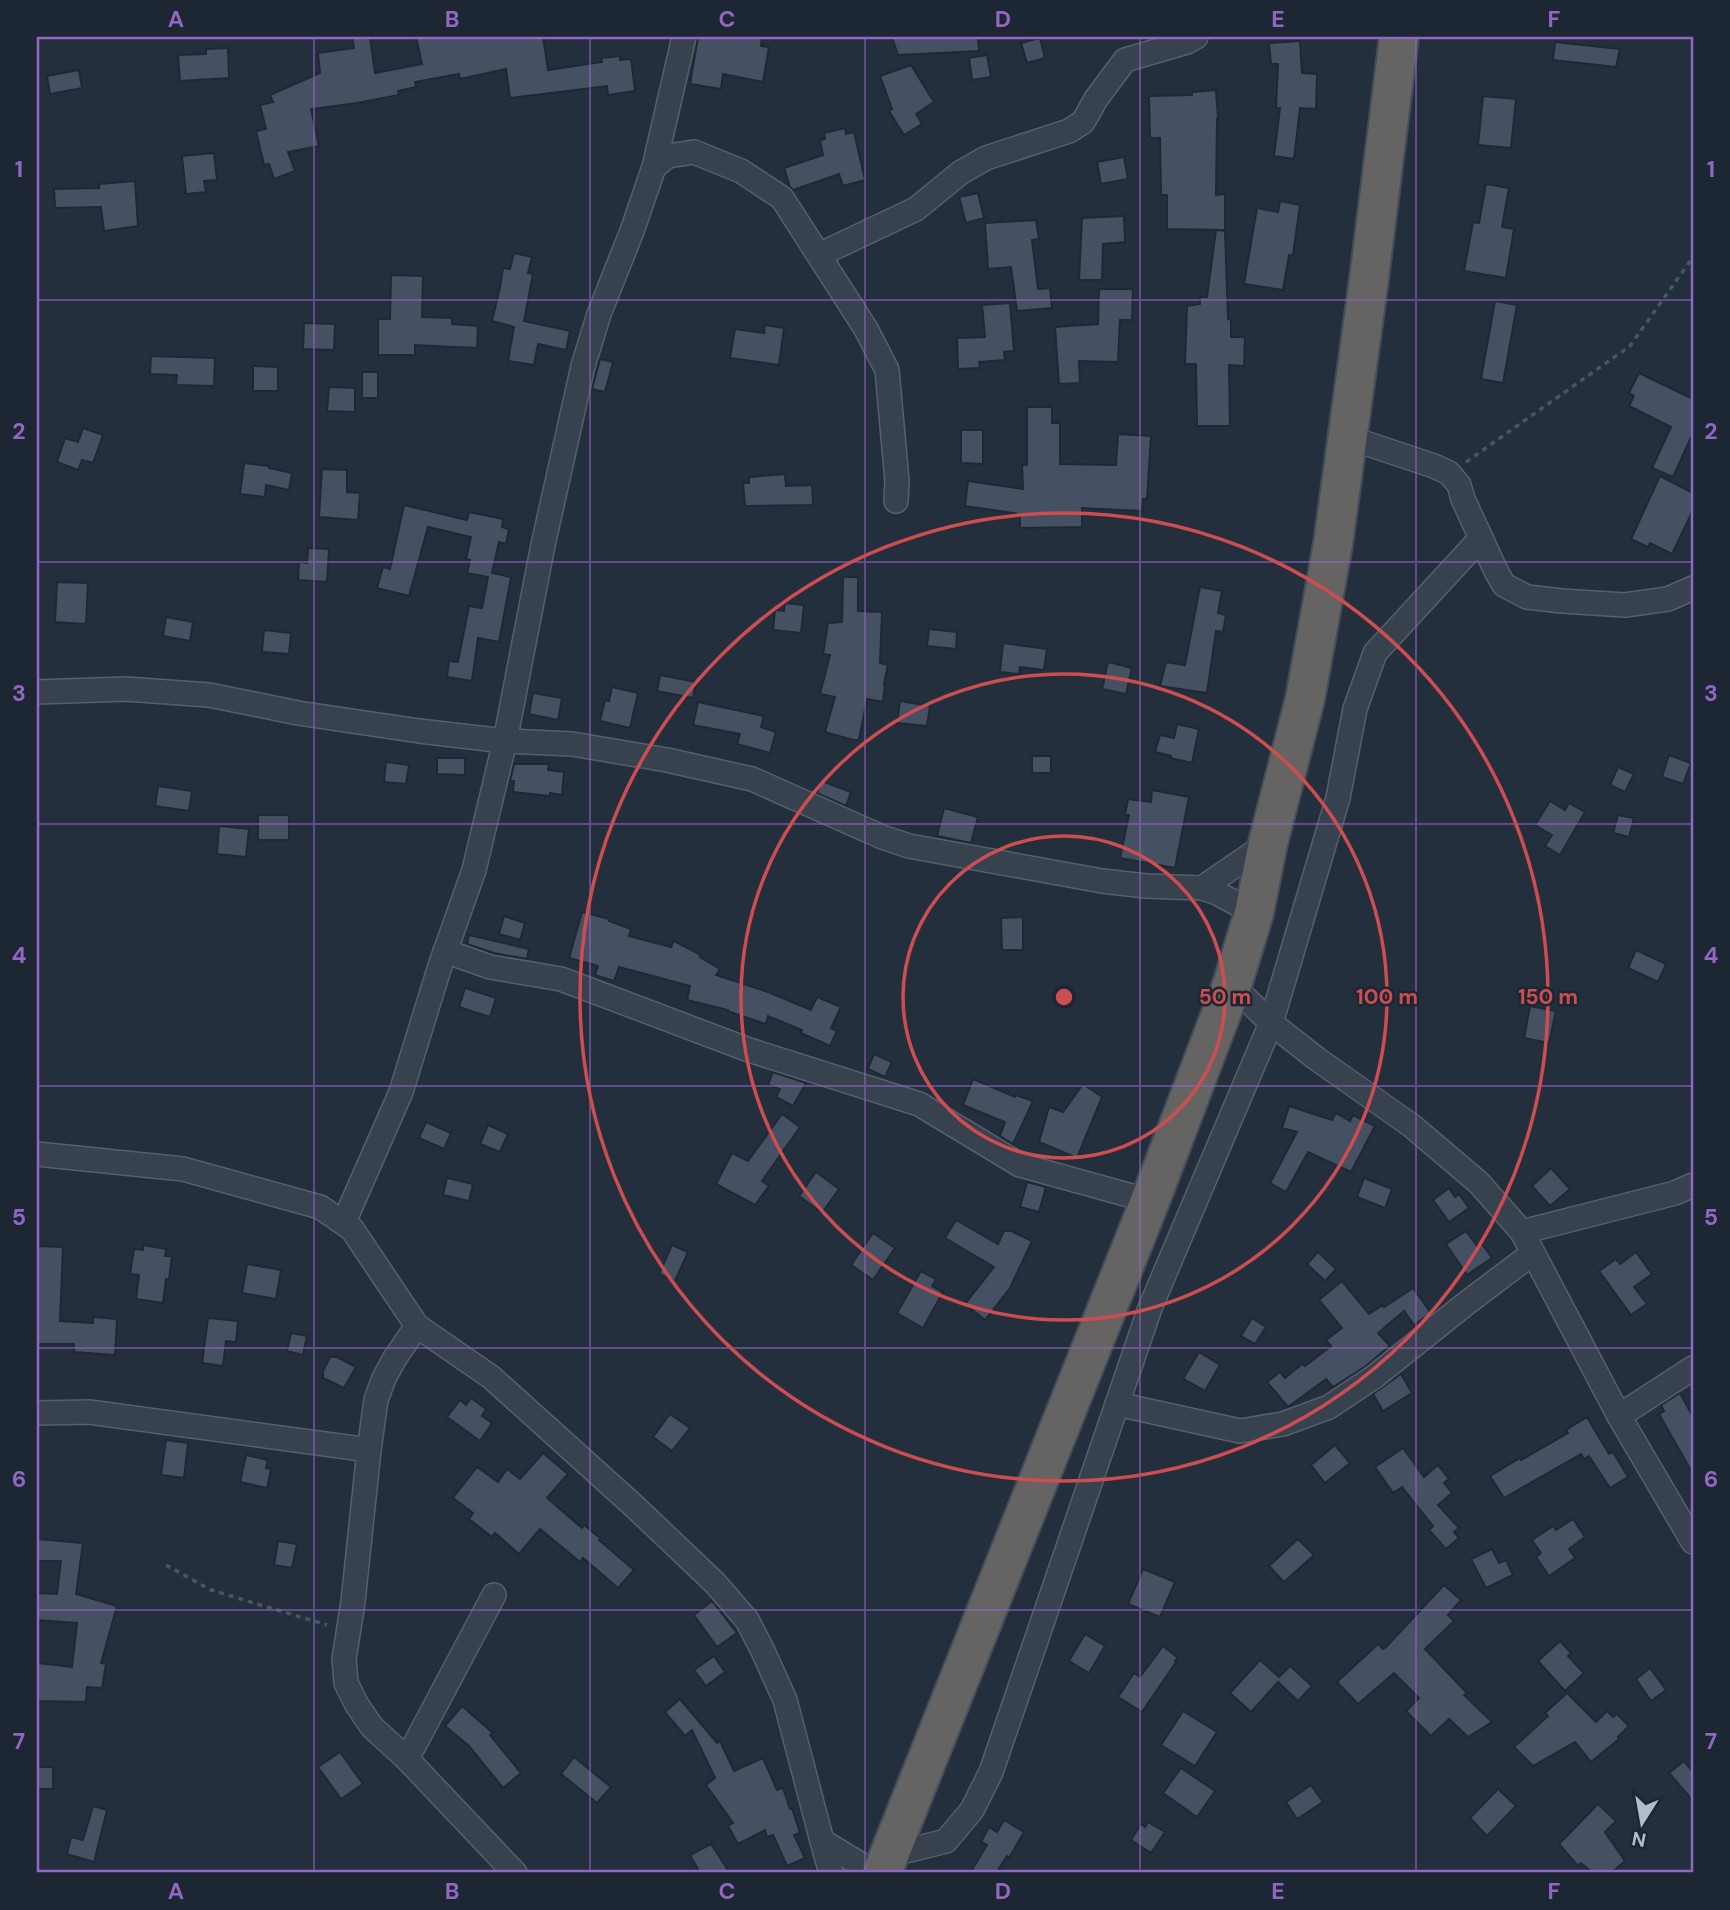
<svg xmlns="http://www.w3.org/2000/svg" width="1730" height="1910" viewBox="0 0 1730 1910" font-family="'DM Sans',sans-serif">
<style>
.building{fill:#455162;stroke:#1f2835;stroke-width:2}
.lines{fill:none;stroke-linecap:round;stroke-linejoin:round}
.minor-casing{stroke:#565f6c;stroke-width:26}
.trunk-casing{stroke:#434c59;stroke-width:42}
.path{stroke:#44595c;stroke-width:3.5;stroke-dasharray:5 5;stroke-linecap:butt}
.minor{stroke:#38414e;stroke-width:23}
.trunk{stroke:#656462;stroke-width:38}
.grid{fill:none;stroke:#9266c3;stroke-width:2;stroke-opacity:0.55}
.ring{fill:none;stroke:#ce4d50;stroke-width:3.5}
.centre{fill:#ce4d50;stroke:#1d2633;stroke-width:3.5}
.ring-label{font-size:21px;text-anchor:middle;font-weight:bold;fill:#ce4d50;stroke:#1d2633;stroke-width:5;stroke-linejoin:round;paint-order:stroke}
.neatline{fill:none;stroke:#9266c3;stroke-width:2.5}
.grid-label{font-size:23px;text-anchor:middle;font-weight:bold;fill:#9266c3}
</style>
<rect width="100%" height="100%" fill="#242f3e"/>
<!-- building -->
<g class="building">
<polygon points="352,37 370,37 375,73 422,64 416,37 543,37 548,70 602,62 601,58 620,56 620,60 631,59 635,91 608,95 607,86 510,98 506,69 460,79 459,74 415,82 416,87 398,91 399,95 357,103 311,109 319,146 288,152 295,171 274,179 269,164 264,165 256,131 266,129 260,105 273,102 270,95 320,73 318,53 354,48"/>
<polygon points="698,37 762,37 761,46 769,47 763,82 723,74 721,89 690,84"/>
<polygon points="892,37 978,37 979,51 898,55"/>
<polygon points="1040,38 1045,58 1027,63 1021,43"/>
<polygon points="1300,41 1302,73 1317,74 1316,109 1300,108 1294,159 1274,156 1280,108 1276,108 1278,64 1271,64 1269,43"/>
<polygon points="1555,42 1620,49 1616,67 1553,60"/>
<polygon points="228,48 229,78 180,81 178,55 206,54 206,49"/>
<polygon points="987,55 991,77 972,80 969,58"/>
<polygon points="911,65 934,102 916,114 922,124 904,135 889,111 892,109 880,76"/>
<polygon points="79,70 82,88 50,94 47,76"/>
<polygon points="1216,90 1218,119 1217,119 1216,195 1225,194 1225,230 1167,229 1167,195 1161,195 1160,138 1150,138 1149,96 1192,95 1192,92"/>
<polygon points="1483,96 1516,99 1511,148 1478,145"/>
<polygon points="845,128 846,134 854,132 865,180 843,186 839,174 793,190 790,187 784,168 823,155 820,140 825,139 824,133"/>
<polygon points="214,153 217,180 204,181 206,192 186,194 182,156"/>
<polygon points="1124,157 1128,179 1101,184 1097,162"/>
<polygon points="135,181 138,226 104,231 101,207 55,208 54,189 99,188 99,184"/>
<polygon points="1486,184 1509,188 1502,227 1514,229 1506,278 1464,271 1473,222 1479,223"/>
<polygon points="978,193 984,218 966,223 959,197"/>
<polygon points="1280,201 1300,205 1293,255 1289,255 1283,290 1244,284 1257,208 1278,212"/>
<polygon points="1124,216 1125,242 1103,244 1102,280 1079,280 1082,218"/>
<polygon points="1036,220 1039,239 1032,240 1038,289 1050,288 1052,308 1017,311 1011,267 988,269 985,223"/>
<polygon points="1216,230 1225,231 1228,319 1231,320 1231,337 1245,337 1244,366 1229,365 1230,426 1197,426 1196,364 1185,364 1187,306 1200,304 1200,297 1207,297"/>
<polygon points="514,253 532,257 528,273 533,274 524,321 570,331 566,350 538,344 534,365 508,361 514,327 492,321 500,287 503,268 510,269"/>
<polygon points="391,275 423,276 422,317 452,318 452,324 478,326 477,348 415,345 415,355 378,355 378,319 390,319"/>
<polygon points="1099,289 1133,289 1132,320 1120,320 1118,362 1079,361 1080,383 1059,384 1055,327 1098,324"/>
<polygon points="1495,301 1517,305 1503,383 1481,379"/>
<polygon points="1010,303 1014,351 1004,352 1005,360 979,362 980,368 958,369 957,338 985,337 982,305"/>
<polygon points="304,323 335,324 334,350 303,349"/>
<polygon points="765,325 784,328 779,365 730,358 735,329 764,333"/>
<polygon points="151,356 215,358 214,386 176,385 177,375 150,374"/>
<polygon points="600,359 613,362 605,392 592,389"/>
<polygon points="253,366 278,367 278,391 253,391"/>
<rect x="362" y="372" width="16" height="26"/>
<polygon points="1639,373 1693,399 1693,433 1673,477 1652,468 1671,427 1629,406 1634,396 1629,393"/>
<polygon points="329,387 355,388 355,412 327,411"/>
<polygon points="1027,407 1052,407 1052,423 1060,423 1060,464 1116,465 1118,434 1151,436 1147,499 1143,499 1142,511 1082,508 1082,527 1020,528 1020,514 965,506 968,481 1023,489 1022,465 1027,465"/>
<polygon points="83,428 103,435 93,463 82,460 78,470 57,462 65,438 78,442"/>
<polygon points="961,430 983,430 983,464 961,463"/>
<polygon points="244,463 269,466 269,468 292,473 289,490 266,485 265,497 240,494"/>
<polygon points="322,469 347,470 347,492 360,493 358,520 319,517"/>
<polygon points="785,474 786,486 812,485 813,505 745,506 743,483 749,483 749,477"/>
<polygon points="1660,476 1693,493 1693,510 1672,554 1650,543 1648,547 1631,539"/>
<polygon points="404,505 467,520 469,512 503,519 502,527 509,529 506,544 499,542 492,573 511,577 499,642 478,638 472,681 447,677 449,661 458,662 469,606 482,608 488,577 467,573 470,560 466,559 471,537 428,527 409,596 377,588 383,567 390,569"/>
<polygon points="308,548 329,549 327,582 298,580 299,562 307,563"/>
<polygon points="843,577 858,577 858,611 882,612 880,663 888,665 884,684 885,684 883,702 867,699 859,740 853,740 825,732 835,697 820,694 830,655 823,654 828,623 842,622"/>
<polygon points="57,582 88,583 86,624 55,622"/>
<polygon points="1200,587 1222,591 1218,613 1226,615 1223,632 1216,631 1207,693 1160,686 1166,662 1185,665"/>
<polygon points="785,603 804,605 801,633 773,630 775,610 784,611"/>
<polygon points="166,617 193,622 190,641 163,636"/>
<polygon points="929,629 957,632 956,649 927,646"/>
<polygon points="264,630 291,633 289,654 262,652"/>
<polygon points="1003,643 1047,649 1044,670 1020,667 1019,674 1000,672"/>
<polygon points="1108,662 1132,668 1126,694 1102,689"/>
<polygon points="660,675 696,682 693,698 657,691"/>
<polygon points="612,687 638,693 630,728 600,721 605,700 609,701"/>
<polygon points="533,693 562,698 558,720 529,714"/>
<polygon points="900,701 930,706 927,726 897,723"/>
<polygon points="698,702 764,716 761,727 776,732 770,753 737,744 740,734 693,725"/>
<polygon points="1177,724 1199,729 1192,763 1170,758 1171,756 1155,752 1160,735 1174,738"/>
<polygon points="1669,755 1691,763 1683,784 1662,777"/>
<rect x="1032" y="756" width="19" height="17"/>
<polygon points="437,758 465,758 465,775 437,774"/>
<polygon points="386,762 409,765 406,784 384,782"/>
<polygon points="514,764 549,764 548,770 564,772 562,795 550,793 550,796 513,792 514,781 510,781"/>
<polygon points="1618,767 1634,774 1625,792 1610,785"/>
<polygon points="822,781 851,792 846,806 817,793"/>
<polygon points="158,786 192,791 189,811 155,806"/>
<polygon points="1152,790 1189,797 1175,868 1120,858 1129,815 1125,815 1128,799 1151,802"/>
<polygon points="1550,801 1565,810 1569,803 1585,812 1560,855 1545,846 1552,835 1535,825"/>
<polygon points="944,808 978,817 971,843 937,836"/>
<rect x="258" y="815" width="31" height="25"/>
<polygon points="1618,815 1634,818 1629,837 1613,833"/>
<polygon points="219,826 249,829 246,857 217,854"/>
<polygon points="582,912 609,919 609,921 631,929 629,936 671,947 674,941 701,955 700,957 720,969 716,975 768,992 811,1010 817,997 841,1007 831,1028 837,1031 830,1046 801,1033 802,1030 768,1016 766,1024 727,1011 728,1010 687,1000 690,986 619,967 614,981 595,975 598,966 569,958"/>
<polygon points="504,916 525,923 520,940 499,934"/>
<polygon points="1023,917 1023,950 1002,950 1001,918"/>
<polygon points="469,935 529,949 527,959 494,953 467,944"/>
<polygon points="1636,950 1666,964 1658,982 1628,968"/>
<polygon points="465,988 496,998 490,1017 459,1007"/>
<polygon points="1530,1006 1556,1011 1549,1043 1524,1038"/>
<polygon points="874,1054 892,1062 885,1077 868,1069"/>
<polygon points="773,1072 806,1083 793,1106 776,1097 780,1089 768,1085"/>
<polygon points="973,1079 1015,1097 1016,1095 1033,1101 1013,1144 1000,1136 1005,1122 963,1105"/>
<polygon points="1083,1084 1102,1097 1077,1158 1039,1142 1049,1107 1063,1112"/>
<polygon points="1289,1106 1332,1120 1336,1113 1350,1121 1353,1115 1375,1126 1351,1172 1308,1152 1286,1192 1270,1183 1297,1132 1282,1128"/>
<polygon points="782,1114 800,1127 762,1181 769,1186 755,1205 716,1184 732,1153 748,1161"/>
<polygon points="426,1122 451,1133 444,1149 419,1138"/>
<polygon points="488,1125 508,1134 500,1152 480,1144"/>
<polygon points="1551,1168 1570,1189 1550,1206 1532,1186"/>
<polygon points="816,1172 839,1189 824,1210 818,1210 799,1196"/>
<polygon points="447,1178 473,1184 469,1201 443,1195"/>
<polygon points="1364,1178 1392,1189 1385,1208 1357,1197"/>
<polygon points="1027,1182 1046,1187 1039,1212 1020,1207"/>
<polygon points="1449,1188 1455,1197 1459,1194 1469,1208 1449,1222 1433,1200"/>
<polygon points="956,1220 998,1244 1004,1231 1011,1231 1032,1241 1010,1288 985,1320 965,1304 994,1267 945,1238"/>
<polygon points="1466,1231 1478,1247 1482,1244 1492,1258 1467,1275 1446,1244"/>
<polygon points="873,1233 895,1248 873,1280 851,1265"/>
<polygon points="143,1245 166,1249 165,1256 172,1256 169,1280 166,1279 163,1303 136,1299 139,1275 130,1274 134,1249 143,1250"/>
<polygon points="672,1245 688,1252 675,1281 659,1274"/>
<polygon points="37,1246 63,1247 60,1321 93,1323 93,1317 117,1319 115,1355 74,1352 74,1344 37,1344"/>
<polygon points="1318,1252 1336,1269 1325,1281 1307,1264"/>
<polygon points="1636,1252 1652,1274 1634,1287 1647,1304 1631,1315 1599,1271 1616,1259 1620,1264"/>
<polygon points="247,1264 281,1270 276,1299 242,1293"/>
<polygon points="921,1271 936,1279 932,1286 943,1292 923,1328 897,1313"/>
<polygon points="1342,1281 1369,1314 1383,1305 1384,1307 1413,1288 1431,1313 1414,1325 1404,1311 1378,1333 1390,1346 1386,1349 1366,1366 1333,1387 1326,1379 1288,1407 1267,1382 1280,1372 1285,1378 1302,1364 1305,1366 1331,1346 1326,1340 1342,1328 1319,1300"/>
<polygon points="208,1318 238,1321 236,1342 226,1341 223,1366 202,1363"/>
<polygon points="1252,1318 1266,1327 1255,1344 1241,1336"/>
<polygon points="291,1333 307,1336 303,1355 287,1351"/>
<polygon points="1199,1352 1220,1365 1205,1391 1183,1379"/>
<polygon points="330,1357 337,1357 356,1367 344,1388 323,1378 323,1371"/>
<polygon points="1401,1374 1412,1393 1383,1411 1373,1394"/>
<polygon points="1680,1393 1693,1417 1693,1474 1659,1414 1664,1411 1661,1405"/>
<polygon points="471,1398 486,1409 482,1416 492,1423 480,1441 447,1417 460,1400 466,1405"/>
<polygon points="670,1414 690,1428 672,1451 653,1437"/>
<polygon points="1587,1417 1609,1454 1613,1452 1628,1477 1610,1488 1589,1456 1584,1459 1581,1454 1504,1498 1490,1476 1520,1458 1521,1460 1568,1433 1566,1430"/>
<polygon points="166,1440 188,1443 184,1478 161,1475"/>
<polygon points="1335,1445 1350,1463 1325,1483 1311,1465"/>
<polygon points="1403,1448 1424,1477 1438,1465 1449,1479 1444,1483 1452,1493 1438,1505 1459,1528 1454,1532 1459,1538 1446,1549 1429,1530 1433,1526 1402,1487 1393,1493 1375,1467"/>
<polygon points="543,1453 568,1474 547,1498 582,1528 584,1525 600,1538 599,1540 634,1570 618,1588 583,1558 580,1562 540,1529 519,1554 495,1533 492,1537 469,1519 473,1513 453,1498 477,1467 498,1482 507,1469 520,1479"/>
<polygon points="246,1455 268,1460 266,1468 271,1469 267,1488 240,1482"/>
<polygon points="1573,1519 1585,1537 1569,1549 1575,1558 1549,1576 1536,1557 1541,1553 1532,1540 1553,1526 1556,1530"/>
<polygon points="37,1539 83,1543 76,1594 117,1606 101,1663 106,1664 102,1688 87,1687 86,1702 37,1701 37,1663 72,1667 77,1623 37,1620 37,1593 57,1594 61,1561 37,1561"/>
<polygon points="1298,1539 1314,1555 1284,1582 1269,1566"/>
<polygon points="278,1541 297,1544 292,1568 274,1565"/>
<polygon points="1492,1549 1499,1563 1506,1560 1513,1575 1486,1588 1471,1559"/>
<polygon points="1143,1569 1175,1582 1160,1617 1128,1604"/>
<polygon points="1444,1585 1461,1600 1448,1615 1454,1621 1425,1649 1467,1693 1464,1695 1492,1722 1468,1737 1449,1719 1431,1736 1406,1711 1419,1698 1394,1673 1358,1704 1337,1682 1378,1644 1383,1649 1386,1647"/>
<polygon points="712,1601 737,1633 717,1647 694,1615"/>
<polygon points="1085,1634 1105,1646 1089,1673 1069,1661"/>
<polygon points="1560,1641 1571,1653 1568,1656 1584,1673 1565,1691 1538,1661"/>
<polygon points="1163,1646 1178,1658 1175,1661 1176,1662 1142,1712 1118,1697 1134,1673 1140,1677"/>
<polygon points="714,1656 725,1672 706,1686 694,1670"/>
<polygon points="1260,1660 1279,1677 1290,1666 1312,1686 1298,1701 1278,1682 1251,1712 1230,1693"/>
<polygon points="1650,1668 1666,1690 1651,1701 1636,1679"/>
<polygon points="1567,1693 1596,1722 1607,1711 1613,1717 1617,1714 1629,1726 1618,1737 1619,1739 1591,1762 1575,1742 1533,1766 1514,1747 1548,1716 1545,1713"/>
<polygon points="680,1699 717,1743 720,1741 734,1771 763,1758 777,1790 783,1788 790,1809 792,1808 800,1833 794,1835 805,1858 787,1866 773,1835 767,1837 765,1830 738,1844 728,1826 733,1823 706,1785 715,1778 692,1730 685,1736 665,1712"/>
<polygon points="462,1706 493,1733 490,1735 521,1773 503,1788 469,1746 445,1726"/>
<polygon points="1183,1711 1217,1732 1195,1766 1161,1745"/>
<polygon points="340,1752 363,1784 341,1799 318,1767"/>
<polygon points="574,1757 611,1787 597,1803 561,1774"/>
<polygon points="1684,1761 1693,1772 1693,1801 1669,1773"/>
<rect x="37" y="1767" width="16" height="22"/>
<polygon points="1181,1768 1215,1791 1197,1817 1163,1793"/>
<polygon points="1311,1785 1323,1802 1297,1819 1286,1802"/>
<polygon points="1498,1789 1516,1806 1487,1836 1470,1818"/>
<polygon points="1598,1804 1616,1821 1605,1832 1625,1861 1611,1873 1593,1873 1581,1863 1578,1866 1559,1844"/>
<polygon points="93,1806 107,1810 94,1862 67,1854 71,1837 83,1840"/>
<polygon points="1004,1820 1024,1832 1009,1858 1007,1856 996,1873 970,1873 987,1845 981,1842 989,1827 997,1832"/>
<polygon points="1148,1822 1165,1832 1151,1853 1131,1840 1141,1824 1145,1827"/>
<polygon points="711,1844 730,1873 700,1873 690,1855"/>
</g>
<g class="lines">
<!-- minor casing -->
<g class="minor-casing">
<g id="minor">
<polyline points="654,167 668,156 694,152 741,171 782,198 866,329 887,370 897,481 896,501"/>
<polyline points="819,255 916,209 960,173 986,158 1069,131 1083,122 1096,99 1125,60 1187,42 1196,37"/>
<polyline points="1347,437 1434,466 1449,473 1459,485 1463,499 1496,571 1504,585 1527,597 1562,601 1625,605 1668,599 1693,588"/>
<polyline points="37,692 126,689 209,695 298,713 419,731 505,741 572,744 667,760 752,779 882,837 909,846 1102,881 1146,886 1202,888 1217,893 1254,913"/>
<polyline points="1202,888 1268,843"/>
<polyline points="445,951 490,967 561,979 749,1050 919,1104 1020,1165 1150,1201"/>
<polyline points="1232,985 1271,1023 1317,1059 1412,1126 1479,1183 1522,1232 1619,1416 1693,1542"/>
<polyline points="37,1154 183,1169 320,1207 352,1229 417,1326 491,1377 634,1506 715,1583 747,1620 763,1651 785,1700 822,1841 875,1873"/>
<polyline points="344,1222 401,1092 440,966 474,870 505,741 543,545 583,366 599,314 632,231 654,167 684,37"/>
<polyline points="1522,1232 1675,1193 1693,1185"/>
<polyline points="417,1326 395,1358 384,1378 376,1400 369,1450 353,1602 344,1659 346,1683 357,1705 372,1727 407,1759 515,1873"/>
<polyline points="1117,1404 1240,1431 1283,1424 1329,1407 1374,1377 1468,1302 1533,1253"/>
<polyline points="37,1413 89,1412 369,1450"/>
<polyline points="1619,1416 1693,1368"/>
<polyline points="407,1759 494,1595"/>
<polyline points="822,1841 831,1873"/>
<polyline points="890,1855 946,1841 972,1810 991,1772 1150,1308 1271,1023 1338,798 1355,709 1375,653 1481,538"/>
</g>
</g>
<!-- trunk casing -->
<g class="trunk-casing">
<polyline id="trunk" points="882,1873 1150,1201 1232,985 1254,913 1268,843 1305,699 1333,544 1369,279 1399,37"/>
</g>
<!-- path -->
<g class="path">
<polyline points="1466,462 1630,346 1693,257"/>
<polyline points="166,1565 211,1590 327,1625"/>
</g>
<!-- minor -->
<use href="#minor" class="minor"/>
<!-- trunk -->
<use href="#trunk" class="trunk"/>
</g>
<!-- grid -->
<path class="grid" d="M314 37V1873M590 37V1873M865 37V1873M1140 37V1873M1416 37V1873M37 300H1693M37 562H1693M37 824H1693M37 1086H1693M37 1348H1693M37 1610H1693"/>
<!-- distance rings -->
<g class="ring">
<circle cx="1064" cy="997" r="161"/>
<circle cx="1064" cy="997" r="323"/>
<circle cx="1064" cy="997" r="484"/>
</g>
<circle cx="1064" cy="997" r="10" class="centre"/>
<g class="ring-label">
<text x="1225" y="1004">50 m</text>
<text x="1387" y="1004">100 m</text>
<text x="1548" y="1004">150 m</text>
</g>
<!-- border -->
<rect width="1730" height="1910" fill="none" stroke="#1d2633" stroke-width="77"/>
<!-- north arrow -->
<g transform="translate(1642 1823) rotate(191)" stroke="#1d2633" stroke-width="5" paint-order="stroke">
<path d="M0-5L12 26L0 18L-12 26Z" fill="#b4bcc9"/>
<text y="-10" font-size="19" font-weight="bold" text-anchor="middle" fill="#b4bcc9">N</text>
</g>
<rect x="38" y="38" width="1654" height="1833" class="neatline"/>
<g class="grid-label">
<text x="176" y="27">A</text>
<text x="452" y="27">B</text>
<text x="727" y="27">C</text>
<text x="1003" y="27">D</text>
<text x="1278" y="27">E</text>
<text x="1554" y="27">F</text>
<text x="19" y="177">1</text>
<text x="1711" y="177">1</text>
<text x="19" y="439">2</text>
<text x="1711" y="439">2</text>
<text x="19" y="701">3</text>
<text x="1711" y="701">3</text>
<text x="19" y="963">4</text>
<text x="1711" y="963">4</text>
<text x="19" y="1225">5</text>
<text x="1711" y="1225">5</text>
<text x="19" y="1487">6</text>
<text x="1711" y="1487">6</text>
<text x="19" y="1749">7</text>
<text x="1711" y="1749">7</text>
<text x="176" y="1899">A</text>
<text x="452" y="1899">B</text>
<text x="727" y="1899">C</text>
<text x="1003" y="1899">D</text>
<text x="1278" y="1899">E</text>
<text x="1554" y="1899">F</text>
</g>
</svg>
